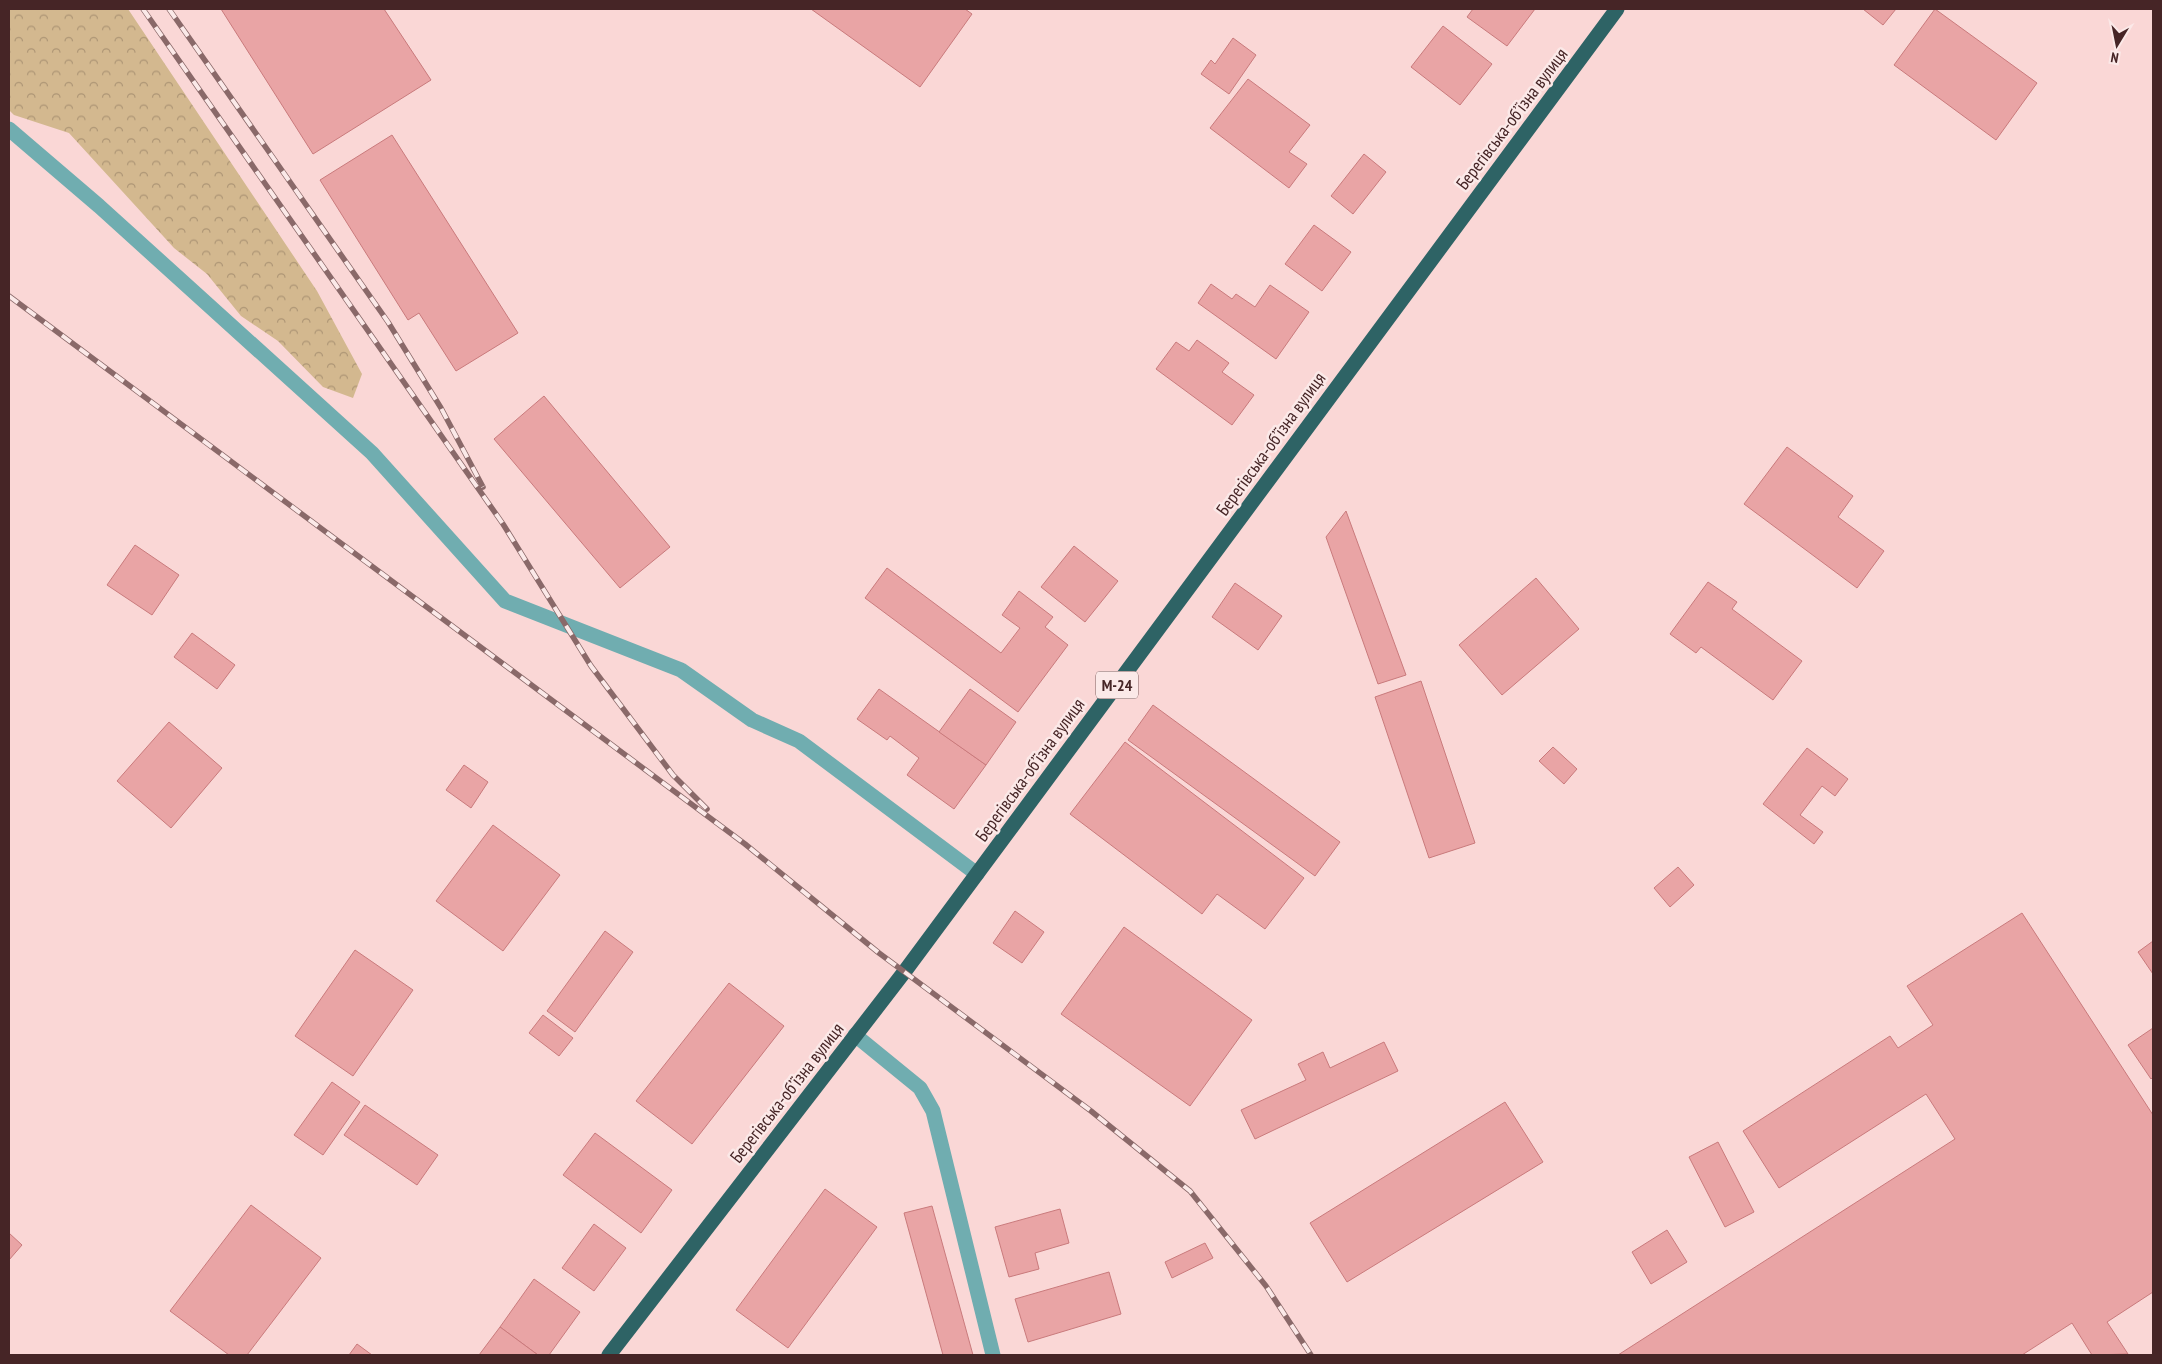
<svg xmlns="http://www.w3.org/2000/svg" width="2162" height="1364" viewBox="0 0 2162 1364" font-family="'PT Sans Narrow',sans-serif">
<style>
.forest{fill:url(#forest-crowns)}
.building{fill:#e9a4a5;stroke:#c97a7c}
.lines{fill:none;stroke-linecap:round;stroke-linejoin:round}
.lane{stroke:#70adb0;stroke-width:15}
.highway{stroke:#2e6365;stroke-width:15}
.rail-casing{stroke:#8a6969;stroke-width:5.5}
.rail{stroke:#fbe9e8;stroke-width:4;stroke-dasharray:11;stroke-linecap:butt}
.labels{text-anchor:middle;stroke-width:5;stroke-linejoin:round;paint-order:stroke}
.shield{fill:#fbe9e8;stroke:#7c6060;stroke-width:1}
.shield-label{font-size:16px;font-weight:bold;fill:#462526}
.street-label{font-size:18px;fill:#462526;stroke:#fbe9e8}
</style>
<defs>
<pattern id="forest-crowns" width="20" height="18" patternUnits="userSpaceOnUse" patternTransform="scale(1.25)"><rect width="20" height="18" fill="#d3b88f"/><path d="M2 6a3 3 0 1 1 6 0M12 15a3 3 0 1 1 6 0" fill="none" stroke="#ad9575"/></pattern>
</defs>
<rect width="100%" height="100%" fill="#fad7d6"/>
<!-- forest -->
<polygon class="forest" points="9,9 128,9 317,291 362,374 353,398 323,387 278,341 241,316 207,274 174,248 69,133 14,115 9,110"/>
<!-- building -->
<g class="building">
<polygon points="221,9 384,9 431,80 313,154"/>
<polygon points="811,9 965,9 972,14 920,87"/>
<polygon points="1473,9 1535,9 1507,46 1467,17"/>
<polygon points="1863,9 1896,9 1883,25"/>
<polygon points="1935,9 2037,83 1996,140 1894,65"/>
<polygon points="1443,26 1492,64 1460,105 1411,67"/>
<polygon points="1233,38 1256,55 1229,94 1201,74 1211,60 1215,64"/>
<polygon points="1248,79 1310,125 1289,152 1307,164 1289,188 1210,128"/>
<polygon points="392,135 518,333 456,371 419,313 408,320 320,180"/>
<polygon points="1364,154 1386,172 1353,214 1331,196"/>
<polygon points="1314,225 1351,252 1322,291 1285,264"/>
<polygon points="1211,284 1232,299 1236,294 1255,307 1270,285 1309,312 1276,359 1198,303"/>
<polygon points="1197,340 1229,363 1222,372 1254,395 1232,425 1156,369 1176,342 1189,351"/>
<polygon points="544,396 670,547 620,588 494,439"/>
<polygon points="1787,447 1853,496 1838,517 1884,551 1857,588 1744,504"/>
<polygon points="1346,511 1406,675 1378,684 1326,537"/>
<polygon points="135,545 179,575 152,615 107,585"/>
<polygon points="1074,546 1118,581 1085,622 1041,587"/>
<polygon points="887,568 1001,653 1020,628 1002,615 1019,591 1053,617 1045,627 1068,645 1018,712 865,598"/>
<polygon points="1536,578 1579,629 1502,695 1459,645"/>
<polygon points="1708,582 1737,602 1732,609 1802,661 1773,700 1701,647 1696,653 1670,634"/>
<polygon points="1235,583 1282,616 1258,650 1212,617"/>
<polygon points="192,633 235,665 217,689 174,657"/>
<polygon points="1421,681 1475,843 1429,858 1375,697"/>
<polygon points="879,689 986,765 954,809 907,775 919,758 890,736 887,740 857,719"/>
<polygon points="970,689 1016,722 986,765 939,732"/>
<polygon points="1153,705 1340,842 1315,876 1128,740"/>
<polygon points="169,722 222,768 171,828 117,781"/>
<polygon points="1125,742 1304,878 1265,929 1217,894 1202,914 1070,814"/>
<polygon points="1553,747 1577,769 1564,784 1539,761"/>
<polygon points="1807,748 1848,779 1835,796 1822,786 1800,815 1823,832 1814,844 1763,804"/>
<polygon points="464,765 488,782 471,808 446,790"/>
<polygon points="493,825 560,875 503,951 436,901"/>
<polygon points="1678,867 1694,885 1670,907 1654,888"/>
<polygon points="1015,911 1044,932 1022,963 993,943"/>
<polygon points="2022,913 2153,1115 2153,1292 2107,1322 2128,1354 2092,1355 2072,1323 2022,1355 1618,1355 1955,1139 1926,1094 1779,1188 1743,1131 1890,1036 1898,1048 1933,1025 1907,986"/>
<polygon points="1124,927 1252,1020 1190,1106 1061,1014"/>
<polygon points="605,931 633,952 575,1032 547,1011"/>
<polygon points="2153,941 2153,974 2138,952"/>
<polygon points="355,950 413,990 353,1076 295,1036"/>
<polygon points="729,983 784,1026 692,1144 636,1101"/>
<polygon points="543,1015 573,1038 559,1056 529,1033"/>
<polygon points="2153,1028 2153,1077 2151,1079 2128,1045"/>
<polygon points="1384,1042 1398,1071 1255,1139 1241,1110 1306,1080 1298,1064 1323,1052 1330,1068"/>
<polygon points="332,1082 360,1102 323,1155 294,1135"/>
<polygon points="1505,1102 1543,1162 1347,1282 1310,1223"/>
<polygon points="365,1105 438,1155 417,1185 344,1135"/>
<polygon points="595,1133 672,1190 641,1233 563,1175"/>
<polygon points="1718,1142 1754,1212 1725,1227 1689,1157"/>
<polygon points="825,1189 877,1227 788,1348 736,1310"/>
<polygon points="251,1205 321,1258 247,1355 229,1355 170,1311"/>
<polygon points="932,1206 973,1355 943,1355 904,1213"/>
<polygon points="1060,1209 1069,1243 1035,1253 1039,1269 1009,1277 995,1227"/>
<polygon points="594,1224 626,1248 594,1291 562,1268"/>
<polygon points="1667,1230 1687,1262 1651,1284 1632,1252"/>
<polygon points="9,1233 22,1245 9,1260"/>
<polygon points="1205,1243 1213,1258 1172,1278 1165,1262"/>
<polygon points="1109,1272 1121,1314 1028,1342 1015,1299"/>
<polygon points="534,1279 580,1312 549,1355 538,1355 500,1327"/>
<polygon points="500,1327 538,1355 479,1355"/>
<polygon points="357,1344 372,1355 349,1355"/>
</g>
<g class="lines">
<!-- lane -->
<g class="lane">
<polyline points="9,129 99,206 372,453 505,601 681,670 752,720 799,741 977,874"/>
<polyline points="855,1035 920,1088 933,1111 993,1355"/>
</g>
<!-- highway -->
<polyline class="highway" points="609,1355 905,971 1617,9"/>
<!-- rail casing -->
<g class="rail-casing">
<g id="rail">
<polyline points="143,9 503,524 591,666 673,775 707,809"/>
<polyline points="169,9 388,322 441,408 483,487"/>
<polyline points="9,296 745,844 879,953 1091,1111 1190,1191 1266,1286 1311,1355"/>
</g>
</g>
<!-- rail -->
<use href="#rail" class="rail"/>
</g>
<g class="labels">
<!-- shield labels -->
<rect class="shield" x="1096" y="671.5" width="42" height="27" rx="4"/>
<g class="shield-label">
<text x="1117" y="691">М-24</text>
</g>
<!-- street labels -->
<g class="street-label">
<text transform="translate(1512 119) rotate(-53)" y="6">Берегівська-обʼїзна вулиця</text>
<text transform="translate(1271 444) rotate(-54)" y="6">Берегівська-обʼїзна вулиця</text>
<text transform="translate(1030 770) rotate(-54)" y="6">Берегівська-обʼїзна вулиця</text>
<text transform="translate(787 1093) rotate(-52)" y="6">Берегівська-обʼїзна вулиця</text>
</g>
</g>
<!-- border -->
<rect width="2162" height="1364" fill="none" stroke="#462526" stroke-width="20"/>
<!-- north arrow -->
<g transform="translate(2117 45) rotate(190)" stroke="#fbe9e8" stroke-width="4" paint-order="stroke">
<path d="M0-4L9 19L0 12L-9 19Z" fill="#462526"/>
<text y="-8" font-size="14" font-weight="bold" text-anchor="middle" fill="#462526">N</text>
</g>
</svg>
